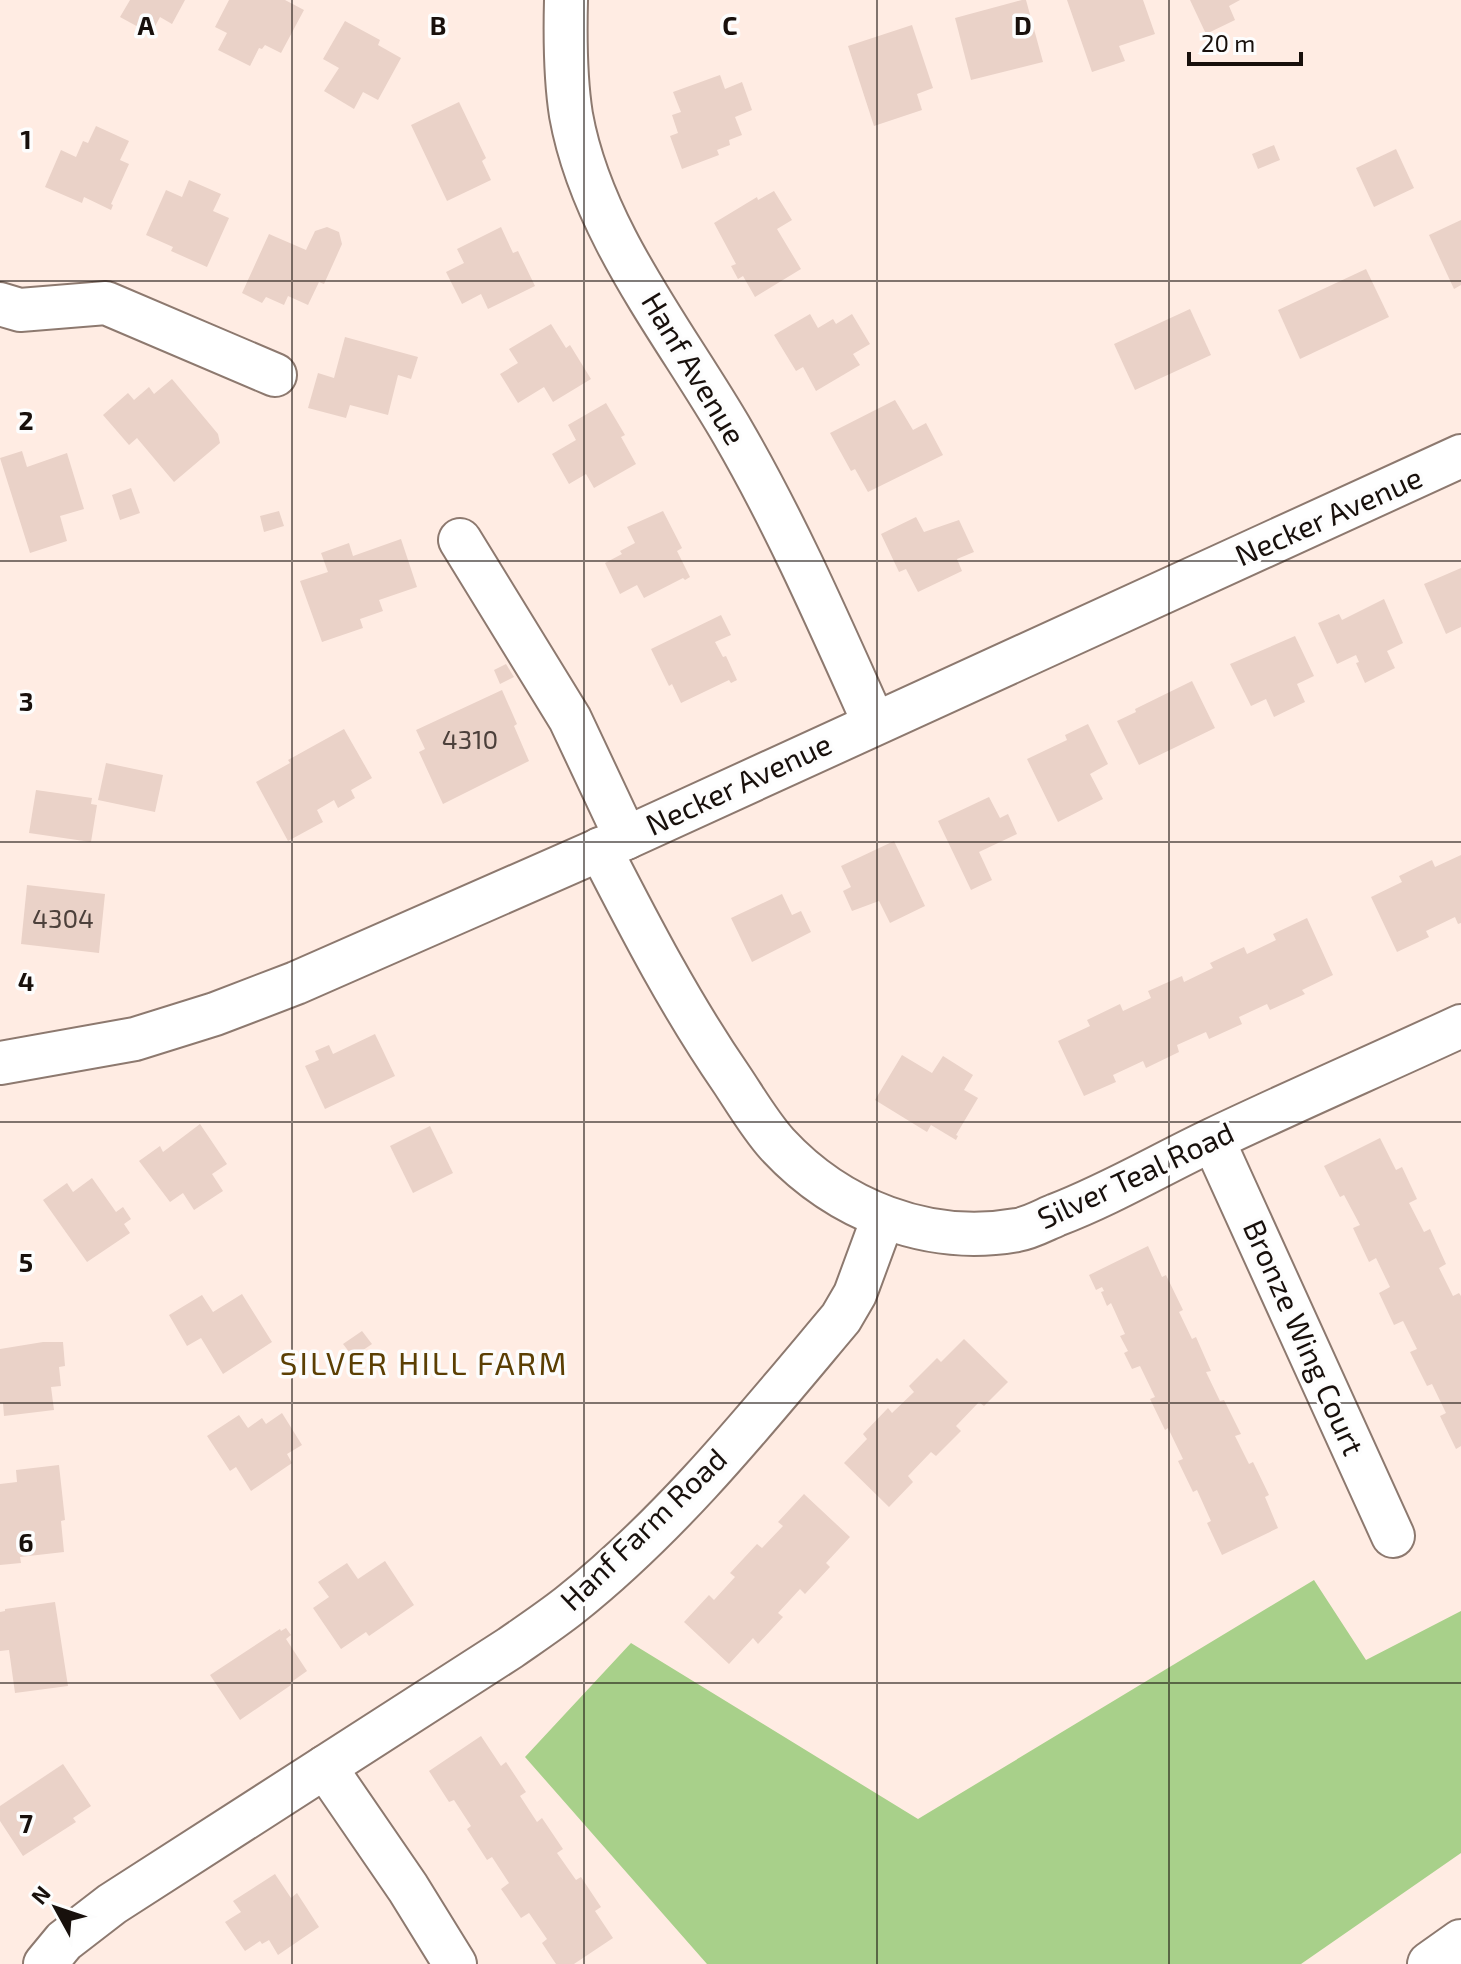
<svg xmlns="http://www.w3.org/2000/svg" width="1461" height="1964" viewBox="0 0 1461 1964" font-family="'Exo 2',sans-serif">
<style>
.forest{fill:#a8d08a}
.building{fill:#ead2c8}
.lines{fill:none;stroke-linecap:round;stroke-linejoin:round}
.minor-casing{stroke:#8d796f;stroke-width:46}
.highway-casing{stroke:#8d796f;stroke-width:48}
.minor{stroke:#fff;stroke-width:42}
.highway{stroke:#fff;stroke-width:44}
.grid{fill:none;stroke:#18100c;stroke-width:2;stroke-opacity:0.55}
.labels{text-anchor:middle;stroke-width:7;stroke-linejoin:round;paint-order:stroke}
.number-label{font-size:26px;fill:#4c403b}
.street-label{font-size:30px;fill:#18100c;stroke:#fdfdfd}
.neighbourhood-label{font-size:32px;letter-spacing:2px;fill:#5c3f03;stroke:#fdfdfd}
.grid-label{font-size:26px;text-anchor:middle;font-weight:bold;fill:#18100c;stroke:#fdfdfd;stroke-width:7;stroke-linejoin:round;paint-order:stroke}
</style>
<rect width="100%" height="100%" fill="#ffece3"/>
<!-- forest -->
<polygon class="forest" points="1314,1580 1366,1660 1461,1611 1461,1853 1301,1964 707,1964 525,1757 631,1643 918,1819"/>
<!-- building -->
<g class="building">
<polygon points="130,0 185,0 172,24 160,17 151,34 120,17"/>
<polygon points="229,0 285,0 304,10 281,53 265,45 262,49 259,48 250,66 218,50 227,33 215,27"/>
<polygon points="1022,0 1026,0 1043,62 971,80 955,18"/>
<polygon points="1067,0 1143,0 1155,34 1119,46 1125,61 1092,72"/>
<polygon points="1190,0 1240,0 1229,6 1235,20 1206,34"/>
<polygon points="345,21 380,40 378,45 401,58 378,100 363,92 354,109 324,91 339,68 323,59"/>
<polygon points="912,25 933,88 917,94 922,110 874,126 848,46"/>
<polygon points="720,75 725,89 742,82 752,110 735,117 742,135 729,140 730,145 717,150 719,155 682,169 670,136 678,133 672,115 681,112 673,92"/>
<polygon points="459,102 486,158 482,161 491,180 447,201 411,125"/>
<polygon points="96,126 129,141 120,160 129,164 111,204 113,205 111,210 84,197 82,203 45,187 61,150 76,157 83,141 88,143"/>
<polygon points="1274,145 1280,160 1258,169 1252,154"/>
<polygon points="1396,149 1414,188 1374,207 1356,168"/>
<polygon points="189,180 221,194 213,211 229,218 207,267 171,251 173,247 146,235 166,190 182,197"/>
<polygon points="774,191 792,220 777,229 801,269 755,297 743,276 738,279 731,266 736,264 714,223 757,197 758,200"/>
<polygon points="1461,220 1461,285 1454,289 1429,235"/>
<polygon points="327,227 339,232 342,244 324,284 319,282 308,305 288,296 284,305 266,297 262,303 242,293 269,234 306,250 315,231"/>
<polygon points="501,227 513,253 518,251 535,286 488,309 481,294 462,304 446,272 464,263 457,249"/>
<polygon points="1366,269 1389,317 1300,359 1278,310"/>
<polygon points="1190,309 1211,355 1135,390 1114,344"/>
<polygon points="810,314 818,328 833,319 836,324 852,314 870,344 853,354 860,365 816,391 803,367 796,371 774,335"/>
<polygon points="551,324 566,348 570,345 591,379 553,402 544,387 518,403 500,374 518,363 509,349"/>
<polygon points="345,337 418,357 411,379 398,375 388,415 350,405 346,418 308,408 318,373 334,378"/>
<polygon points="172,379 218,434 220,443 174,482 137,438 129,445 103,415 128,393 134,400 149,387 154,394"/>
<polygon points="895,400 913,430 926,423 943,455 868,492 855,469 851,471 830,433"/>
<polygon points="606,403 625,435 621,437 636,464 594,488 586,474 569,484 552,454 576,440 568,425"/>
<polygon points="22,451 27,467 67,453 84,509 60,516 67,541 30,553 0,458"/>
<polygon points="131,488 140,513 120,520 112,495"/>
<polygon points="279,511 284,526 264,532 260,516"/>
<polygon points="663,511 682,548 677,551 690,577 685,580 683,578 644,598 637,585 620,594 605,563 622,554 620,551 635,543 627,527"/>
<polygon points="916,517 924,532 959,520 974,552 957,559 962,571 918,592 906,569 899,572 881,534"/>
<polygon points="401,539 417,587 379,600 383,611 360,619 363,628 322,642 300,581 328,572 321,553 349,543 353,556"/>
<polygon points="1461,568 1461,627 1446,634 1424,584"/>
<polygon points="1384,599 1403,643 1387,651 1395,668 1365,683 1356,663 1359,662 1356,655 1337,664 1318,623 1339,614 1342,620"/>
<polygon points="721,615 731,635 715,642 723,657 726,656 737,680 731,683 729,680 681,703 672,684 669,686 651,649"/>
<polygon points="1295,636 1314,676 1297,684 1305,702 1274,717 1266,699 1251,706 1230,664"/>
<polygon points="506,664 514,677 500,684 494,670"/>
<polygon points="1192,681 1215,728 1139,765 1117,721 1136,712 1135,709"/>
<polygon points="502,690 517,724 514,726 529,761 443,804 419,752 425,749 416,730"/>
<polygon points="1088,724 1108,764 1090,774 1103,799 1058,822 1027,759 1067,740 1065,735"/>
<polygon points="344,729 372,778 351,790 355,798 338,808 334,800 317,810 323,822 288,841 256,782 290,763 288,760"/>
<polygon points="106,763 163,775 155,812 98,800"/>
<polygon points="36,790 92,798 91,804 97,805 91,842 29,833"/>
<polygon points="989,797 1000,818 1008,814 1017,834 979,852 992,880 971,890 938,821"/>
<polygon points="894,841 925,906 890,923 879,901 852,911 843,891 851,887 841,866"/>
<polygon points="1461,855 1461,923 1458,924 1455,917 1426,931 1429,937 1397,952 1371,897 1402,882 1399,876 1432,860 1435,867"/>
<polygon points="27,885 105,894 99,953 21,944"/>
<polygon points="782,894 792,915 801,911 811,932 752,962 731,918"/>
<polygon points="1307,918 1333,975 1302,990 1305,994 1270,1010 1267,1004 1239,1017 1242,1024 1209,1039 1206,1032 1177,1045 1179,1052 1146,1068 1143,1061 1113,1075 1116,1082 1084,1096 1058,1041 1090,1026 1087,1020 1120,1004 1123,1011 1151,998 1148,991 1182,976 1184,982 1213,968 1210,963 1244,947 1247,954 1276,940 1273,934"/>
<polygon points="375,1034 395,1076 325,1109 305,1066 319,1060 315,1051 329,1045 333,1054"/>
<polygon points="902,1055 932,1073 943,1056 973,1075 964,1090 978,1098 956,1135 958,1136 956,1140 931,1125 927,1132 875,1100"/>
<polygon points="200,1124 227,1164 212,1174 223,1191 194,1210 183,1193 170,1202 139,1161 160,1146 163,1152"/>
<polygon points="430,1126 453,1173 413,1193 390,1146"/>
<polygon points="1380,1138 1396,1170 1402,1167 1417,1199 1409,1203 1424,1232 1430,1229 1446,1264 1439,1268 1453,1296 1459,1293 1461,1296 1461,1446 1456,1449 1440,1416 1446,1413 1432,1384 1427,1386 1410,1352 1417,1349 1403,1321 1394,1325 1379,1293 1390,1287 1376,1258 1369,1262 1353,1228 1360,1225 1344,1195 1340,1197 1324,1166"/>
<polygon points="92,1178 116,1212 123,1207 131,1219 124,1224 130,1233 87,1262 43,1200 67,1183 73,1192"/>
<polygon points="1148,1246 1162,1277 1166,1275 1183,1310 1179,1312 1192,1339 1196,1337 1211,1371 1206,1372 1220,1401 1224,1400 1241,1434 1235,1436 1249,1464 1253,1462 1269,1495 1265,1497 1278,1528 1222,1555 1207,1523 1211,1521 1197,1490 1193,1492 1178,1461 1183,1459 1168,1428 1165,1430 1150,1399 1155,1397 1140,1366 1132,1369 1124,1353 1128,1351 1120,1336 1125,1334 1111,1303 1107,1306 1101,1292 1104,1291 1102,1287 1096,1290 1089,1275"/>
<polygon points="242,1294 272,1342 223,1374 201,1338 187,1346 169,1315 202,1295 213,1312"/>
<polygon points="362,1331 372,1344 353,1357 343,1344"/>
<polygon points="964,1339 1008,1382 984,1406 979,1402 956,1426 961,1431 936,1456 931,1452 908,1476 913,1482 889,1507 844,1463 867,1439 863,1434 888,1408 892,1413 914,1392 909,1386 937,1358 941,1362"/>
<polygon points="43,1342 63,1342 65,1366 59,1367 61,1386 51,1387 54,1410 4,1416 3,1403 0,1403 0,1349"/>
<polygon points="282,1413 302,1445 287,1454 292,1463 251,1491 236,1467 230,1471 207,1436 239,1415 248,1428 262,1418 266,1424"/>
<polygon points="59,1465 65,1520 61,1521 64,1552 20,1557 21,1563 0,1565 0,1484 17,1482 16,1470"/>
<polygon points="804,1494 850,1537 826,1563 830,1567 805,1594 800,1589 778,1613 783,1617 758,1644 753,1638 729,1664 684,1622 709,1595 714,1600 735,1577 730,1573 757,1544 762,1548 783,1526 778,1522"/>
<polygon points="385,1561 414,1605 369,1636 366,1632 341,1649 313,1608 329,1597 318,1582 347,1563 358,1579"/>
<polygon points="55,1602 68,1686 15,1693 9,1650 0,1651 0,1612 5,1611 5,1609"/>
<polygon points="286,1628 291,1635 286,1639 307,1671 290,1683 291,1685 240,1720 210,1675 280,1629 281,1631"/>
<polygon points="481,1736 501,1766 506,1762 526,1792 520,1796 537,1822 542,1818 563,1849 557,1853 576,1880 581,1877 601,1907 595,1911 613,1938 574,1964 556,1964 542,1943 547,1939 529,1913 521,1918 501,1889 509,1883 492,1857 487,1860 467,1829 471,1826 454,1800 449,1802 429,1771"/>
<polygon points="63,1764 91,1806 73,1818 76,1822 23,1856 0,1821 0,1806"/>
<polygon points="275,1874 291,1898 297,1893 319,1927 278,1955 269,1940 262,1944 260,1941 245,1951 225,1922 241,1912 233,1901"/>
</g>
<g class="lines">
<!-- minor casing -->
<g class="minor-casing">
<g id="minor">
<path d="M566 0C565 39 565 77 571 115 592 232 675 333 733 433 787 526 830 625 874 723"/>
<polyline points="0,304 20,310 106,303 275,375"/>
<polyline points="460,540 570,719 626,838"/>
<path d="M600 849C641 929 681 1006 732 1080 746 1101 760 1125 777 1144 838 1210 928 1246 1017 1230 1030 1228 1044 1220 1056 1215 1111 1194 1161 1164 1214 1139 1296 1100 1379 1064 1461 1026"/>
<polyline points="0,1063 135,1039 215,1014 296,983 626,838 1461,456"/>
<polyline points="1213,1140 1393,1536"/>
<polyline points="325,1767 408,1888 455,1964"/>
<path d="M45 1964 64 1941 112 1904 510 1648C530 1634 551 1620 570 1605 672 1524 757 1418 841 1318L855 1294 883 1218"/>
</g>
</g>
<!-- highway casing -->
<g class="highway-casing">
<polyline id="highway" points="1430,1964 1461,1942"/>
</g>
<!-- minor -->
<use href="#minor" class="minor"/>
<!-- highway -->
<use href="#highway" class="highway"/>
</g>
<!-- grid -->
<path class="grid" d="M292 0V1964M584 0V1964M877 0V1964M1169 0V1964M0 281H1461M0 561H1461M0 842H1461M0 1122H1461M0 1403H1461M0 1683H1461"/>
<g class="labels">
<!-- number labels -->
<g class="number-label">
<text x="470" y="749">4310</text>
<text x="63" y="928">4304</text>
</g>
<!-- street labels -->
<g class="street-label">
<text transform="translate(693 369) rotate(59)" y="10">Hanf Avenue</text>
<text transform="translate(1329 517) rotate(-24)" y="10">Necker Avenue</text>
<text transform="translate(739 785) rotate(-25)" y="10">Necker Avenue</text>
<text transform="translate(1136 1176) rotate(-25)" y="10">Silver Teal Road</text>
<text transform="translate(1303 1338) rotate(66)" y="10">Bronze Wing Court</text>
<text transform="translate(644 1530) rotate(-44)" y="10">Hanf Farm Road</text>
</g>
<!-- neighbourhood labels -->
<g class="neighbourhood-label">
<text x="424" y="1375">SILVER HILL FARM</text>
</g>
</g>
<g class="grid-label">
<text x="146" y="35">A</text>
<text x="438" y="35">B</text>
<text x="730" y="35">C</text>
<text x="1023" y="35">D</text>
<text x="26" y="149">1</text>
<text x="26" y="430">2</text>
<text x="26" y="711">3</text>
<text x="26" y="991">4</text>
<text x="26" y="1272">5</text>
<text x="26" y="1552">6</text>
<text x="26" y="1833">7</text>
</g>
<!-- north arrow -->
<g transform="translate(56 1908) rotate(310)" stroke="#fdfdfd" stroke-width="6" paint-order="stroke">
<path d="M0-6L14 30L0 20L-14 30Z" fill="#18100c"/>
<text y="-12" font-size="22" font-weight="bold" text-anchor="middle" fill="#18100c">N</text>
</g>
<!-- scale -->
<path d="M1189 52v12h112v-12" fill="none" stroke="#18100c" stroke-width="4"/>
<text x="1201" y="52" font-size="24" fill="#18100c" stroke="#fdfdfd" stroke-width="6" paint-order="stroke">20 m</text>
</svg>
